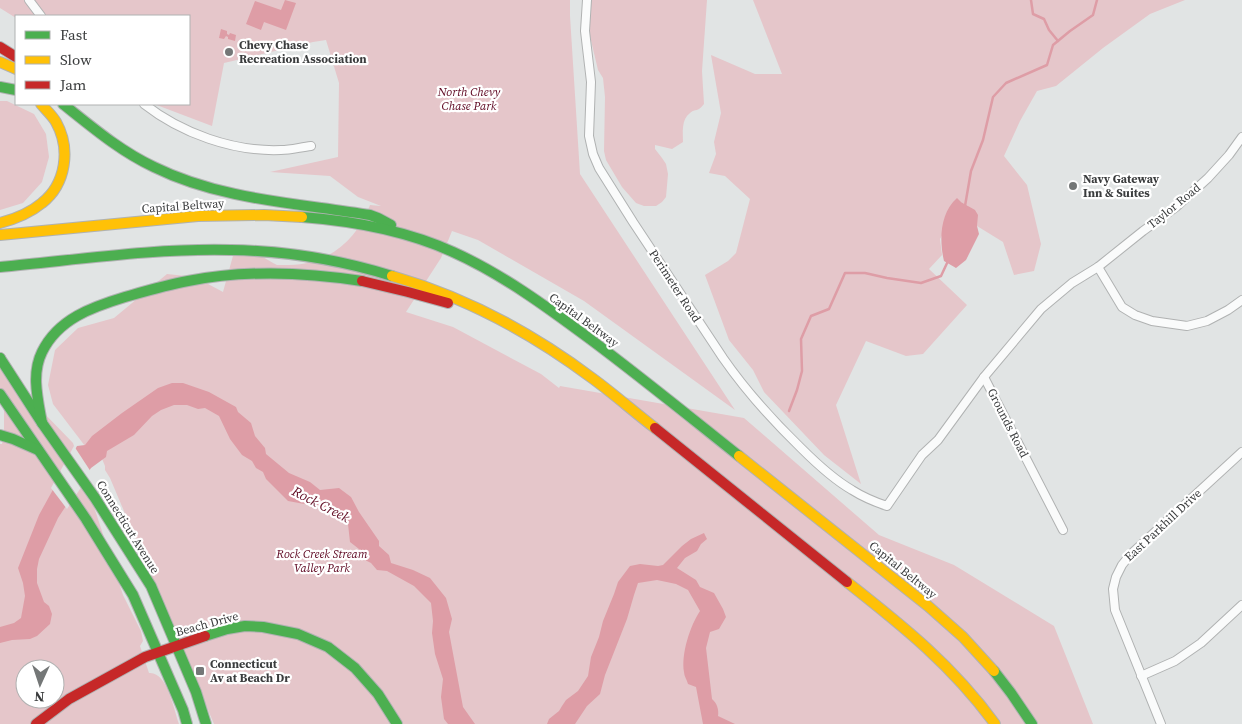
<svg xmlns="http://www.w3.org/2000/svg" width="1242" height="724" viewBox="0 0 1242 724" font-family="'Source Serif 4',serif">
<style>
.green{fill:#e5c6ca;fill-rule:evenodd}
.water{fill:#de9da6}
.pier{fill:#e1e4e4}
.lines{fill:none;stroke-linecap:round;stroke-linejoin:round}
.stream{stroke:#de9da6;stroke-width:2.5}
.street-casing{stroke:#b0b2b2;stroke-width:10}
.fast-casing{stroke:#b0b2b2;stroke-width:12}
.slow-casing{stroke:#b0b2b2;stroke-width:12}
.jam-casing{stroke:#b0b2b2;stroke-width:12}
.street{stroke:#fafbfb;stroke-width:8}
.fast{stroke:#4caf50;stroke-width:10}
.slow{stroke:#ffc107;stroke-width:10}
.jam{stroke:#c62828;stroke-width:10}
.poi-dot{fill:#747777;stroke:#fff;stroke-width:2}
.labels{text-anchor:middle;stroke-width:4.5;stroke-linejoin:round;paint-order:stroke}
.poi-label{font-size:12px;font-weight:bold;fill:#3a3c3d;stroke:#fff;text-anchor:start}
.park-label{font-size:12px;font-style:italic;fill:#5d0620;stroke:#fff}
.street-label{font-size:12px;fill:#3a3c3d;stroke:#fff}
.water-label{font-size:14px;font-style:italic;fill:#620d24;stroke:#fff}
</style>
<rect width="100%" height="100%" fill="#e1e4e4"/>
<!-- green -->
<g class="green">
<path d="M0 0H570V16L580 174 735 410 584 301 478 240 452 231 441 258 406 312 453 327 541 374 559 388 560 386 744 418 879 535 954 565 1054 626 1093 724H214L110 478 105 470V466L93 437 85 446 53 404 48 385 55 350 78 328 114 318 167 274 195 277 223 292 236 245C244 248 252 252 260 256 266 258 272 263 277 265 281 265 285 265 289 265 328 265 357 240 370 205L381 206 358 197 330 176 270 172 338 157 339 83 326 40 313 42 224 63 212 126 154 104H189V16H16V18L0 8Z"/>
<path d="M589 0H707L702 71 704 104C697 113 696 108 690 113 681 120 683 132 683 142L672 149 655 145V149L662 158 666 164 668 174 666 197 662 202 656 206H644L636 203 622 187 606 160 604 151 605 97 603 78 598 70 589 32 587 17Z"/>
<polygon points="753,0 1185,0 1150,14 1103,48 1056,86 1037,91 1020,121 1004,156 1027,185 1041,244 1034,271 1014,275 1003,242 977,226 968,206 961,202 940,239 942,255 929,269 967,305 923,354 906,356 866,341 836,405 861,484 824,455 764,392 753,370 729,340 705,275 728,261 736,253 750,199 725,176 709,173 716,154 714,142 721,113 711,55 755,74 782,74"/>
<polygon points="0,101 7,101 34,114 46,134 49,157 42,182 23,203 0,210"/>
<path d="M0 368 73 443 123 595 141 631 143 641 140 646 149 673C167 671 174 710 179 724H0V444H2L4 429V411L0 391ZM25 669H55V699H25Z"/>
</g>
<!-- water -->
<g class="water">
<polygon points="255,1 281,10 285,0 296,3 286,30 264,22 261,30 246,24"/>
<polygon points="221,29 227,31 227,34 229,35 230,33 236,35 235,41 228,39 228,37 226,36 224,39 219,38"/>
<path d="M957 198 961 202 975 210 978 215 977 226 979 234 966 260 956 268 944 261C939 240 940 213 957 198Z"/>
<polygon points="172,383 183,383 209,392 236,407 238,412 251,423 255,436 265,448 266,454 289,473 310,482 320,490 339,488 351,497 359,512 379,541 379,546 389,555 391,563 413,570 430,578 446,598 452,619 449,632 463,707 475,724 448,724 444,719 441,697 443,679 435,654 432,633 433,621 431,603 414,586 387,571 377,570 371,563 363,559 359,549 350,542 348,524 330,514 321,507 288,501 266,479 263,472 256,468 252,461 242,455 230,439 219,416 205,408 198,409 187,405 174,405 161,410 152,416 134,435 107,451 106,457 91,468 58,518 39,559 37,569 37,583 44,602 49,606 52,614 50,624 37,636 30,639 12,640 0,643 0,627 14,623 21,618 25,596 23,583 18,568 39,515 77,446 85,445 92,436 122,413 158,388"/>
<path d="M704 533 707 539 701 544 697 551 685 558 677 568 696 580 700 587 714 593 723 609 726 617 719 629 710 632 706 648 712 699C717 703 719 710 718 716L735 724H703L696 687 688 684C687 680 684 676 684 672 681 654 690 626 700 611L688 590 676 584 657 580 638 583 634 595 627 619 605 675 600 694 587 706 575 724H547L549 719 559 711 562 706 566 700 578 691 588 676 591 657 599 637 603 621 614 594 618 582 630 566 640 564 658 566 663 565 682 546 691 539Z"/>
</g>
<!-- pier -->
<polygon class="pier" points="74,446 91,472 67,509 51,488"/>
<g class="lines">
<!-- stream -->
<g class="stream">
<polyline points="1031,0 1033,14 1044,19 1049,30 1058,41"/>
<polyline points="965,206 971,171 983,140 993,97 1006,83 1047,65 1053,45 1070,31 1093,15 1097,0"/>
<polyline points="789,411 797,390 802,371 801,339 811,316 829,309 845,273 865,273 887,278 921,283 941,276 948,261"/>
</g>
<!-- street casing -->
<g class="street-casing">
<g id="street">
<polyline points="29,0 41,16"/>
<path d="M587 0 585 31 591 82 589 136 593 154 599 168 633 222 723 358C746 391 772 420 801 448 817 464 833 479 852 490 863 497 875 502 887 506L922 455 938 440 984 377 1041 309 1072 283 1098 267 1143 231 1176 207 1208 178 1229 155 1242 137"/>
<path d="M144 104C181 133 233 152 281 150 291 150 301 147 311 146"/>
<polyline points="1098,267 1122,307 1135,315 1152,321 1187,326 1207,321 1228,310 1242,300"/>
<polyline points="984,377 1063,530"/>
<polyline points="1141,676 1175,661 1201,643 1242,605"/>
<polyline points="1161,724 1115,610 1113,589 1116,577 1122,565 1130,555 1242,452"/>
</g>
</g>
<!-- fast casing -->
<g class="fast-casing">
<g id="fast">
<polyline points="0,87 16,90"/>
<path d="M63 104C92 127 120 151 154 167 221 200 297 203 370 215L378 218 391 225"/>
<path d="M302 217C353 221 405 230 453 252 502 274 547 307 590 339 641 377 690 417 739 456"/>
<path d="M0 267C76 260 155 248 231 250 286 251 341 260 392 276"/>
<polyline points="0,358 42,423 95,498 151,586 196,692 206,724"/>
<polyline points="0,358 0,359"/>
<polyline points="0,394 86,519 133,595 183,710 187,724"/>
<path d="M42 423C38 400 31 374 42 352 58 319 92 307 125 297 146 291 166 285 188 281 244 270 305 272 362 281"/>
<polyline points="0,435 13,439 38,450"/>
<polyline points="205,636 227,629 245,626 263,627 298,634 328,647 355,668 378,694 397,724"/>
<polyline points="994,671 1011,693 1032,724"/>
</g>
</g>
<!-- slow casing -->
<g class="slow-casing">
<g id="slow">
<polyline points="0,62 16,69"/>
<path d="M0 223C15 219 30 213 42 203 66 184 71 149 56 122 52 115 46 110 41 104"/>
<polyline points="0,235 198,216 264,215 302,217"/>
<path d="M392 276C465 297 532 333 592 378 614 394 634 412 655 428"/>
<polyline points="739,456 928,606 963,637 994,671"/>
<path d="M847 582C903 626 953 666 995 724"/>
</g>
</g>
<!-- jam casing -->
<g class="jam-casing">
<g id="jam">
<polyline points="0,47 16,57"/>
<polyline points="362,281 408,292 448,303"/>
<polyline points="655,428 847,582"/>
<polyline points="36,724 69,699 145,657 205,636"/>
</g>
</g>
<!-- street -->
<use href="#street" class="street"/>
<!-- fast -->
<use href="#fast" class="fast"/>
<!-- slow -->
<use href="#slow" class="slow"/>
<!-- jam -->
<use href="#jam" class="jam"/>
</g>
<!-- markers -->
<g class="poi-dot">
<circle cx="229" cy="52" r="5"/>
<circle cx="1073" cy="186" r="5"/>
<rect x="195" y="666" width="10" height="10" rx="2.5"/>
</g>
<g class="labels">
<!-- poi labels -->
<g class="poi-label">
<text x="239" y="49">Chevy Chase<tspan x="239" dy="14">Recreation Association</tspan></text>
<text x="1083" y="183">Navy Gateway<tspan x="1083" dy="14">Inn &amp; Suites</tspan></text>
<text x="210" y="668">Connecticut<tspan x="210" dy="14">Av at Beach Dr</tspan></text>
</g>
<!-- park labels -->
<g class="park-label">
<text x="469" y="96">North Chevy<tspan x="469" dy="14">Chase Park</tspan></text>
<text x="322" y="558">Rock Creek Stream<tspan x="322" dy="14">Valley Park</tspan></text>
</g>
<!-- street labels -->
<g class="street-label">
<text transform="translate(183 206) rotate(-4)" y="4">Capital Beltway</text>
<text transform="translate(1174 206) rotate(-39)" y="4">Taylor Road</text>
<text transform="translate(675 286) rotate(57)" y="4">Perimeter Road</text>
<text transform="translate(584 320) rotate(36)" y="4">Capital Beltway</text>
<text transform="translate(1008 423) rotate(63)" y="4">Grounds Road</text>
<text transform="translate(1163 525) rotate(-43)" y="4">East Parkhill Drive</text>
<text transform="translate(128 527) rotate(58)" y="4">Connecticut Avenue</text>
<text transform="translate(903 570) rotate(39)" y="4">Capital Beltway</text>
<text transform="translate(207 624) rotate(-15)" y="4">Beach Drive</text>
</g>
<!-- water labels -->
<g class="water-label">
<text transform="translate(321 504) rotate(27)" y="5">Rock Creek</text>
</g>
</g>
<!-- legend -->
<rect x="15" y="15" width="175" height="90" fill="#ffffff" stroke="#b0b1b1"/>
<rect x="25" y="31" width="25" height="8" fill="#4caf50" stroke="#b0b1b1"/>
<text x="60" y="40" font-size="15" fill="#3a3c3d">Fast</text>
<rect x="25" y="56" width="25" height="8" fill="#ffc107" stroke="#b0b1b1"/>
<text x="60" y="65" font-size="15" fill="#3a3c3d">Slow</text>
<rect x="25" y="81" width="25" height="8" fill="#c62828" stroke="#b0b1b1"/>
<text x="60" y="90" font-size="15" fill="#3a3c3d">Jam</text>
<!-- north arrow -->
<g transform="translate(40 684) rotate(183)"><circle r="24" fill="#ffffff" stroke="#b0b1b1"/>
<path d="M0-4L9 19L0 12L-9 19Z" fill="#747777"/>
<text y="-8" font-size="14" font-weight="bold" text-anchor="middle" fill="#3a3c3d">N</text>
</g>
</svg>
